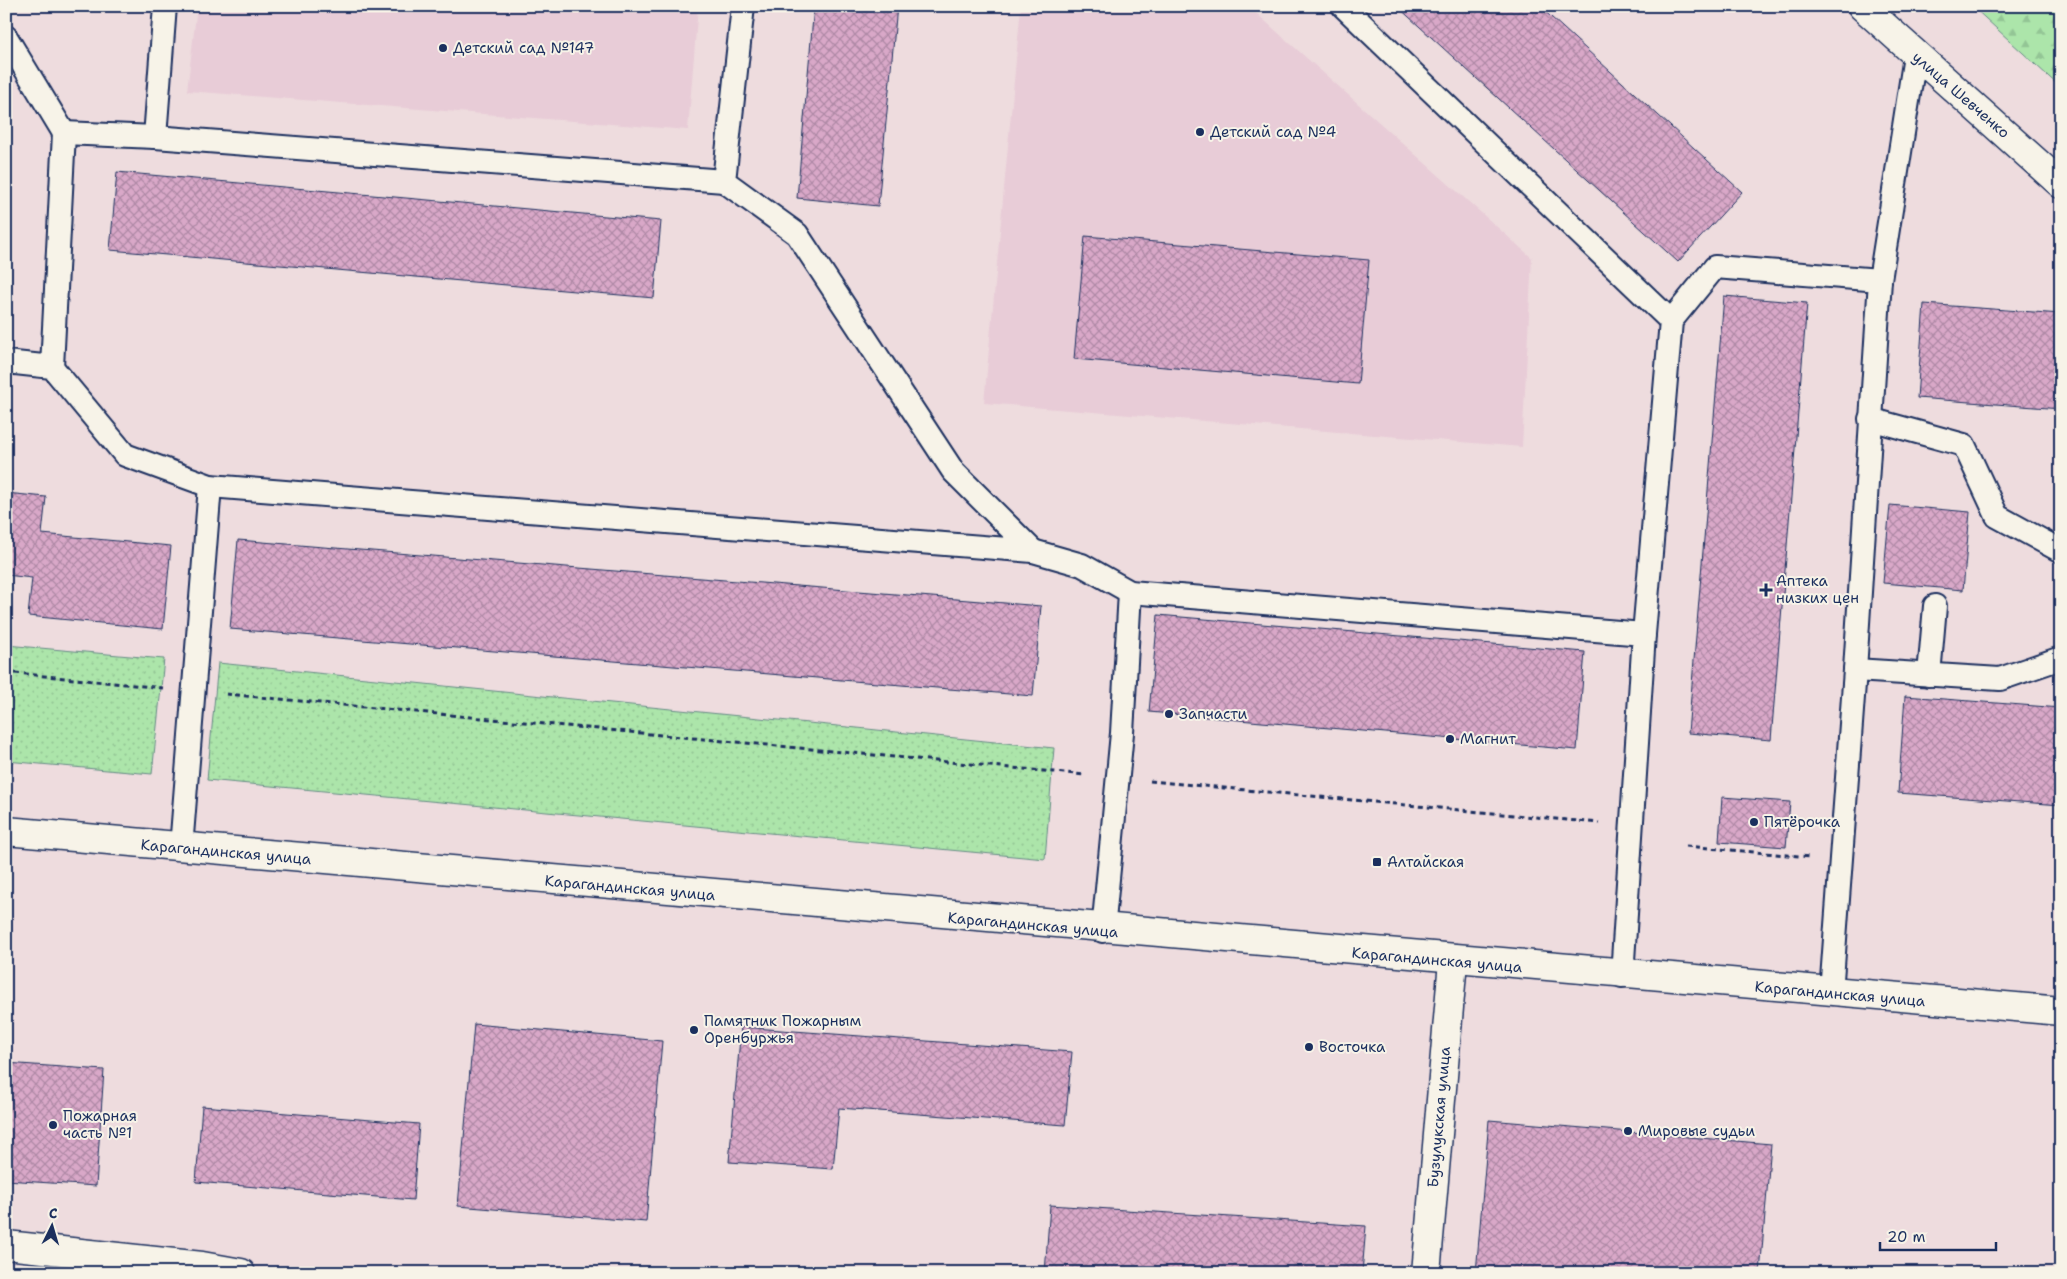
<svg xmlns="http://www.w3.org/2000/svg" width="2067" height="1279" viewBox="0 0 2067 1279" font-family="'Shantell Sans',sans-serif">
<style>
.built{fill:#e8ccd7}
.forest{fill:url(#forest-firs);stroke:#648a84}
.park{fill:url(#park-dots);stroke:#648a84}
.building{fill:url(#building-cross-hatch);stroke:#1b2f5e}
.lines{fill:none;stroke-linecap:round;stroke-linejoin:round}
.service-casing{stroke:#1b2f5e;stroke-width:26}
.minor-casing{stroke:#1b2f5e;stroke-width:31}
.secondary-casing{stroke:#1b2f5e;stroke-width:31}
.path{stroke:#1b2f5e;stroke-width:3;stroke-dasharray:5 4;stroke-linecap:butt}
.service{stroke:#f7f3e8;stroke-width:22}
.minor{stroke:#f7f3e8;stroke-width:28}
.secondary{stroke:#f7f3e8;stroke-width:28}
.poi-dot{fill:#1b2f5e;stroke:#f7f3e8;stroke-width:2}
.labels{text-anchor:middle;stroke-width:4;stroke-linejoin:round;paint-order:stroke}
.poi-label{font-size:15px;fill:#1b2f5e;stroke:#f7f3e8;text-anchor:start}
.street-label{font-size:15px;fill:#1b2f5e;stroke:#f7f3e8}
</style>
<defs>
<pattern id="forest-firs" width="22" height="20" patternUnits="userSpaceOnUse" patternTransform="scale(1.25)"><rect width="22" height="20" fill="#ace5aa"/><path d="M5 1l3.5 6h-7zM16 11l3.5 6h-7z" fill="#93c595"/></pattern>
<pattern id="park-dots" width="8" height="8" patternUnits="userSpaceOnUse" patternTransform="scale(1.25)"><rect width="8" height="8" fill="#ace5aa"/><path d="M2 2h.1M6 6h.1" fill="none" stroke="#93c595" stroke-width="1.8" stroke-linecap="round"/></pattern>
<pattern id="building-cross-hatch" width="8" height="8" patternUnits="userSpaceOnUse" patternTransform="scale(1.25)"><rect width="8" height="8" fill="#d9a8c8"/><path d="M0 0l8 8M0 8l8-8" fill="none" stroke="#af89a6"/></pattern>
</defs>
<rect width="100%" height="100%" fill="#eedcde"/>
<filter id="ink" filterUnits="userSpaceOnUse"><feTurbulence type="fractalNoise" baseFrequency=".02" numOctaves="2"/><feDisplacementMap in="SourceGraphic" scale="10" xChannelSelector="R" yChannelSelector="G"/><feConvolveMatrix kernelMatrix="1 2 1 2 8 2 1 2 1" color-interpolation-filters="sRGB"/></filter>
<g filter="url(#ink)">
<!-- built -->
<g class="built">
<polygon points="197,6 698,6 688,130 187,91"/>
<polygon points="1021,6 1248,6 1532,258 1522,447 984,403"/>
</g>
<!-- forest -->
<polygon class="forest" points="1972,6 2061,6 2061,88"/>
<!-- park -->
<g class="park">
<polygon points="6,645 164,659 152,774 6,761"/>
<polygon points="218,663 1054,748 1045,859 207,780"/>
</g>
<!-- building -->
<g class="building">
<polygon points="814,6 897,6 878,206 797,198"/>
<polygon points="1397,6 1539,6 1742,192 1678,262"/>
<polygon points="117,172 661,221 654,298 110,250"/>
<polygon points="1085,236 1369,260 1358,384 1074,359"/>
<polygon points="1724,296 1807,303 1771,740 1688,733"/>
<polygon points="1924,304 2061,314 2061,409 1917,398"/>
<polygon points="6,493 46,497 42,534 171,546 163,629 28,616 32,578 6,575"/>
<polygon points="1890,505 1970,512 1963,590 1883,583"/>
<polygon points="238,540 1041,606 1033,696 230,629"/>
<polygon points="1158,615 1585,652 1577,750 1149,712"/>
<polygon points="1905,696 2061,708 2061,805 1898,793"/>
<polygon points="1722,797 1790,802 1786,847 1719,842"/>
<polygon points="474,1024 662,1041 646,1222 458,1206"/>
<polygon points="741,1027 1072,1052 1065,1125 839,1108 833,1169 729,1162"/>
<polygon points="6,1063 104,1070 96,1186 6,1180"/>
<polygon points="202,1106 419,1124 413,1200 196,1182"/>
<polygon points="1489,1120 1771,1144 1760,1273 1476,1273"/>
<polygon points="1050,1205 1366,1226 1362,1273 1045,1273"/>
</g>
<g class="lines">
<!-- service casing -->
<g class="service-casing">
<g id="service">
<polyline points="743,6 724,181 797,234 953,471 1033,551"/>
<polyline points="1343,6 1671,321"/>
<polyline points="6,37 64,133"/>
<polyline points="155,137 165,6"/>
<polyline points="1880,280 1915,56"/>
<polyline points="6,362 52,367 125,455 210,486 1033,551 1082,565 1130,592 1644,634 1622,976"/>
<polyline points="52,367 64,133 155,137 724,181"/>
<polyline points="1870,419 1964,445 1997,516 2061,551"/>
<polyline points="1644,634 1671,321 1715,267 1880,280 1855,670 1831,993"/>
<polyline points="1855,670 2000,679 2061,658"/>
<polyline points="1929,675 1935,606"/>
<polyline points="181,848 210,486"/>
<polyline points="1103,931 1122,733 1130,592"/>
</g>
</g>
<!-- minor casing -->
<g class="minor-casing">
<g id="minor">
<polyline points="1862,6 2061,184"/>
<polyline points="6,1245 202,1266 241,1273"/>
<polyline points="1426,1273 1453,961"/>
</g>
</g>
<!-- secondary casing -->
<g class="secondary-casing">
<path id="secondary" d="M6 831C691 897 1376 956 2061 1011"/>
</g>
<!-- path -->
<g class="path">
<polyline points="6,672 163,688"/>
<polyline points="226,694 1086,775"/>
<polyline points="1150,781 1599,823"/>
<polyline points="1686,846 1810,857"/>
</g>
<!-- service -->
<use href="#service" class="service"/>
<!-- minor -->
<use href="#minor" class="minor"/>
<!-- secondary -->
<use href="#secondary" class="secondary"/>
</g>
</g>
<!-- markers -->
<g class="poi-dot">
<circle cx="443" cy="48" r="5"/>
<circle cx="1200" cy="132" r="5"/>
<path d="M1763.5 582.5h5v5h5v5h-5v5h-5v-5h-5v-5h5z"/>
<circle cx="1169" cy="714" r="5"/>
<circle cx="1450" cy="739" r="5"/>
<circle cx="1754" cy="822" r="5"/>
<rect x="1372" y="857" width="10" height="10" rx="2.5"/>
<circle cx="694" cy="1030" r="5"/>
<circle cx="1309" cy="1047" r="5"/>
<circle cx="53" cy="1125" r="5"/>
<circle cx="1628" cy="1131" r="5"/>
</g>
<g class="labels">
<!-- poi labels -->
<g class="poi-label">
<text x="453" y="53">Детский сад №147</text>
<text x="1210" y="137">Детский сад №4</text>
<text x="1776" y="586">Аптека<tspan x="1776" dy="17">низких цен</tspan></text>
<text x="1179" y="719">Запчасти</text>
<text x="1460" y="744">Магнит</text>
<text x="1764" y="827">Пятёрочка</text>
<text x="1387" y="867">Алтайская</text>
<text x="704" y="1026">Памятник Пожарным<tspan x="704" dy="17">Оренбуржья</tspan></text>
<text x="1319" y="1052">Восточка</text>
<text x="63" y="1121">Пожарная<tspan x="63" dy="17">часть №1</tspan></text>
<text x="1638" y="1136">Мировые судьи</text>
</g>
<!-- street labels -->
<g class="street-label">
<text transform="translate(1961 95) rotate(41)" y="5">улица Шевченко</text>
<text transform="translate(226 852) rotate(5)" y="5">Карагандинская улица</text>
<text transform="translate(630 888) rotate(5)" y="5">Карагандинская улица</text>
<text transform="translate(1033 925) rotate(5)" y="5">Карагандинская улица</text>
<text transform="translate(1437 960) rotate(5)" y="5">Карагандинская улица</text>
<text transform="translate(1840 994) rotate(5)" y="5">Карагандинская улица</text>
<text transform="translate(1439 1117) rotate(-85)" y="5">Бузулукская улица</text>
</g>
</g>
<!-- margin -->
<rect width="2067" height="1279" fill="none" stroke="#f7f3e8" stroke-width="25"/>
<rect x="12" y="12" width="2042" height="1254" fill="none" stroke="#1b2f5e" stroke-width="2" filter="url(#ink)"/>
<!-- north arrow -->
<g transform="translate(52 1226) rotate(5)" stroke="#f7f3e8" stroke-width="4" paint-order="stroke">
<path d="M0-4L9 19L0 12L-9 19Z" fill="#1b2f5e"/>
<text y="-8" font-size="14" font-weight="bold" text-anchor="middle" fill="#1b2f5e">С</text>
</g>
<!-- scale -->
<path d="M1880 1242v8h116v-8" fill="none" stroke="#1b2f5e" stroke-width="2.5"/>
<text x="1887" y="1242" font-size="15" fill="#1b2f5e" stroke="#f7f3e8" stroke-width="4" paint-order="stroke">20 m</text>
</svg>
